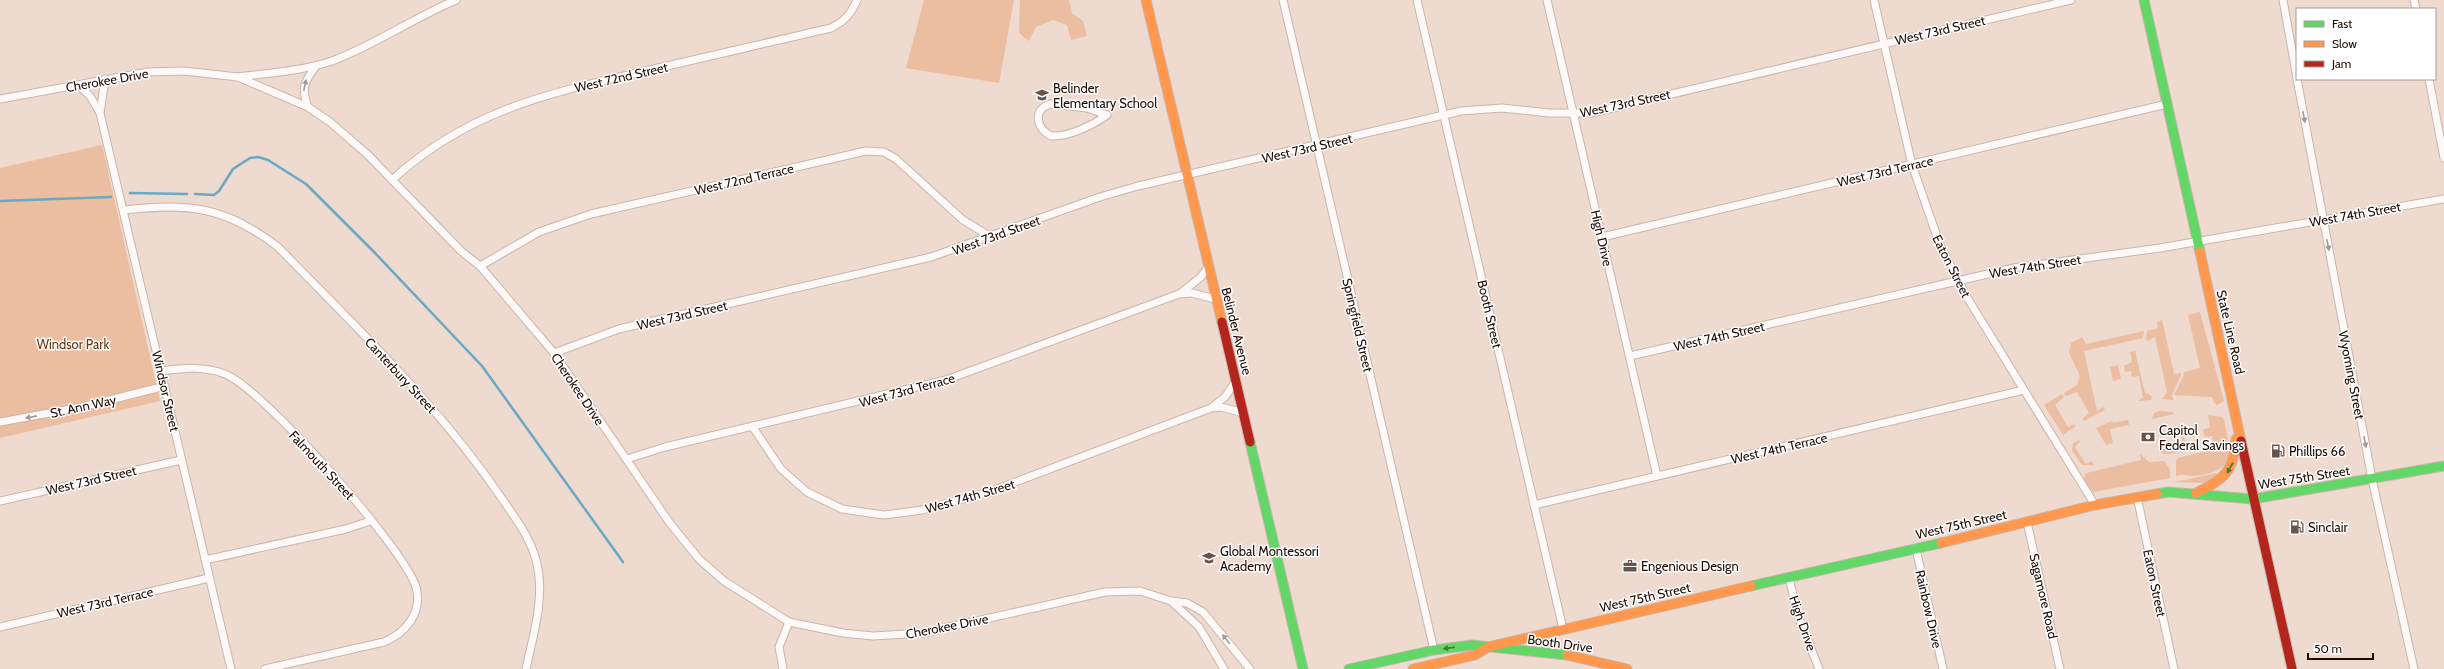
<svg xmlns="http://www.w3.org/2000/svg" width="2444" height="669" viewBox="0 0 2444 669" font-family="Cabin,sans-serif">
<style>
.green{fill:#ebbda1}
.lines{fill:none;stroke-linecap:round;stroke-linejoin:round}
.stream{stroke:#69a9c5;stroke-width:2.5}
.street-casing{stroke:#c9b6aa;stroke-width:9}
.fast-casing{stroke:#c9b6aa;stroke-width:11}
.slow-casing{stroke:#c9b6aa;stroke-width:11}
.jam-casing{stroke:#c9b6aa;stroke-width:11}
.street{stroke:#fcf9f8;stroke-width:7}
.fast{stroke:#63d668;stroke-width:9}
.slow{stroke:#ff974d;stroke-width:9}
.jam{stroke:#b3261e;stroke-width:9}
.oneway{fill:#a49a95}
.oneway2{fill:#447b3a}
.labels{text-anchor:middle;stroke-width:3;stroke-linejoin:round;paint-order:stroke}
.street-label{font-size:13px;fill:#1f0b01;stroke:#fff}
.poi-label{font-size:13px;fill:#1f0b01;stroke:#fff;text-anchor:start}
.park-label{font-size:13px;fill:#673612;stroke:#fff}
</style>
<rect width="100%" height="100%" fill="#eedace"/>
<!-- green -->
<g class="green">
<polygon points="924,0 1014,0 999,83 906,68"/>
<polygon points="1020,0 1069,0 1072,13 1083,21 1087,36 1071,40 1067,25 1053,20 1036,27 1029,41 1019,33"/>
<polygon points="102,145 160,401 0,438 0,168"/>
<polygon points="2200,312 2224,401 2217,405 2214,403 2212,397 2174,395 2184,375 2184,372 2200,368 2188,315"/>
<polygon points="2162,320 2174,374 2181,373 2181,375 2172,395 2173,400 2162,399 2167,392 2155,337 2148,341 2146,340 2147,331 2158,328 2157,322"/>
<polygon points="2144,331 2143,338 2084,351 2097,411 2103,407 2105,410 2084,421 2083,418 2089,413 2077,392 2066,396 2064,393 2077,385 2080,376 2069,353 2071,343 2082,337 2086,344"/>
<polygon points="2135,351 2145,393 2152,396 2151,400 2138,401 2143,398 2139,376 2132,377 2131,371 2125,372 2124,366 2132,362 2130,352"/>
<polygon points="2118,365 2121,379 2113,381 2110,367"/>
<polygon points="2062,394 2064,397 2055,405 2068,427 2074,424 2076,426 2063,435 2044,405"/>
<polygon points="2159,411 2173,412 2174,414 2152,419 2154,413"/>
<path d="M2208 415 2222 417 2224 420C2231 453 2236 472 2194 476 2188 476 2183 473 2176 476V461L2178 458 2215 449 2212 436 2205 437 2203 430 2210 427Z"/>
<polygon points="2128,420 2129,425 2110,429 2113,443 2106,445 2096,428 2112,421 2113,423"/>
<path d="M2181 425 2187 450C2178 452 2164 458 2158 450L2183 444 2178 426Z"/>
<polygon points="2079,440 2080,442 2075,447 2086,464 2092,461 2094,465 2082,465 2072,450 2073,443"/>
<polygon points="2140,454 2149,462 2164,461 2170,469 2170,478 2093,492 2084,480 2085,474 2090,472 2141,460"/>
<polygon points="2216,473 2218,476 2204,483 2175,482"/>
</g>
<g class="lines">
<!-- stream -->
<g class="stream">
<polyline points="130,193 187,194"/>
<polyline points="195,194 214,195 219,191 233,169 250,158 258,157 268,160 306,184 375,253 482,366 623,562"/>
<polyline points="0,201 111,197"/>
</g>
<!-- street casing -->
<g class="street-casing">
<g id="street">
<polyline points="1283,0 1434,650"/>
<polyline points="1417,0 1563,629"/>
<polyline points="1547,0 1657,476"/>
<polyline points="1874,0 1912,165 1941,248 1968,299 2095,505"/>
<polyline points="2283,0 2297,78"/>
<polyline points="2414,0 2416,9"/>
<path d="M238 77C269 73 302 71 332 61 375 45 413 18 456 0"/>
<polyline points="105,79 100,113 231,669"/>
<polyline points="2297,79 2372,479 2414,669"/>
<polyline points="2429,79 2444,158"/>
<polyline points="78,85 90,96 100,113"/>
<polyline points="0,99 148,72 184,71 238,77 308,107 330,122 368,155 461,251 480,266 554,353 669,522 699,559 724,581 789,622 843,633 873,636 923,633 1105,592 1140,591 1171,601 1187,603 1203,612 1250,669"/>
<path d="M1051 104 1087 108 1107 115C1093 125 1069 137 1051 136 1035 128 1033 108 1051 104Z"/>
<path d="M308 107C301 88 304 82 316 66"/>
<path d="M392 180C470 108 555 92 654 69 713 55 772 42 831 28 845 21 851 14 857 0"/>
<path d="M124 210C189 203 225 206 278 247 355 326 435 402 498 493 513 515 531 537 537 564 545 598 533 636 526 669"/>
<polyline points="1602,237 2167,104"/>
<polyline points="480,266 539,232 591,214 866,151 884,152 896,159 963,220 991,237"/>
<polyline points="1181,293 1201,277 1208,267"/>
<polyline points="554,353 619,329 931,257 1100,197 1138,186 1461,111 1502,108 1549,113 1591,113 2071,0"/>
<polyline points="1630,356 2014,268 2160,248 2444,199"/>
<path d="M162 371C183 368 204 366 225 374 262 388 404 548 416 587 423 612 406 633 384 642L265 669"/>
<polyline points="1212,407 1225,397 1236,381"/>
<polyline points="0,422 82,407 165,386"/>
<polyline points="752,426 781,469 807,492 842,509 884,515 922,510 989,492 1211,408 1221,407 1244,413"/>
<polyline points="627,459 665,447 946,380 1179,294 1192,293 1215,299"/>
<polyline points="2137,497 2174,669"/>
<polyline points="0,501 181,460"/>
<polyline points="1534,505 2024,390"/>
<polyline points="2027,522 2060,669"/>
<polyline points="1916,549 1943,669"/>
<polyline points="205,560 346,529 370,521"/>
<polyline points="1789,577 1797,613 1819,669"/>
<polyline points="1171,601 1199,627 1224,669"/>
<polyline points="0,627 209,578"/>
<polyline points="783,669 779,647 789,622"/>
</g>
</g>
<!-- fast casing -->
<g class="fast-casing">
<g id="fast">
<polyline points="2144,0 2200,252"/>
<polyline points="1250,442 1303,669"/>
<polyline points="2157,494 2168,492 2253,499 2444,466"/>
<polyline points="1751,586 1941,543"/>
<polyline points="1349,669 1434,650 1472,645 1567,655"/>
</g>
</g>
<!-- slow casing -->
<g class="slow-casing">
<g id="slow">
<polyline points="1146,0 1222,322"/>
<polyline points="2200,252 2241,441"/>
<path d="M2196 493C2224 480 2234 471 2236 439"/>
<polyline points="1941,543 2095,505 2157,494"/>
<polyline points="1567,655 1627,669"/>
<polyline points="1413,669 1475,655 1488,647 1751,586"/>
</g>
</g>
<!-- jam casing -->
<g class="jam-casing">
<g id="jam">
<polyline points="1222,322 1250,442"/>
<polyline points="2241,441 2292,669"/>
</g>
</g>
<!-- street -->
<use href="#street" class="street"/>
<!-- fast -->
<use href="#fast" class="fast"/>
<!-- slow -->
<use href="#slow" class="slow"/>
<!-- jam -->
<use href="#jam" class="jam"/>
</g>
<!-- one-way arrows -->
<defs><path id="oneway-solid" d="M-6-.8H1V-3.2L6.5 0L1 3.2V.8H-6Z"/></defs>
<g class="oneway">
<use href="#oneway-solid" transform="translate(305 85) rotate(-78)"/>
<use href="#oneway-solid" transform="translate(2304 117) rotate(80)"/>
<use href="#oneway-solid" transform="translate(2328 245) rotate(79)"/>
<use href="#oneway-solid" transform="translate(31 417) rotate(169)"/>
<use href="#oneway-solid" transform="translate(2365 442) rotate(79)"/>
<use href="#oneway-solid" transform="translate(1226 639) rotate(-129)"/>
</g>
<g class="oneway2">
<use href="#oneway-solid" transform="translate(2230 468) rotate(119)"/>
<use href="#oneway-solid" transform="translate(1449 648) rotate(173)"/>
</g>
<!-- icons -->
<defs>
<g id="school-bare" transform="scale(1.08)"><path d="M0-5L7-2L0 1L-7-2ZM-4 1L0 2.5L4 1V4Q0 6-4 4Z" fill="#675349" stroke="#fff" stroke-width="2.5" paint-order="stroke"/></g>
<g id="bank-bare" transform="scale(1.08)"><path d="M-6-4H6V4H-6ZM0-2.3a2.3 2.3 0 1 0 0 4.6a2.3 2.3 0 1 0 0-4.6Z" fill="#675349" stroke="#fff" stroke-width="2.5" paint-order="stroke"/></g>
<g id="fuel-bare" transform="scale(1.08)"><path d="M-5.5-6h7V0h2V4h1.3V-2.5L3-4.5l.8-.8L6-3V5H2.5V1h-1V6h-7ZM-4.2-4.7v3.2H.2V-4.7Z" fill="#675349" stroke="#fff" stroke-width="2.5" paint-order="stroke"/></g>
<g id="office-bare" transform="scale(1.08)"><path d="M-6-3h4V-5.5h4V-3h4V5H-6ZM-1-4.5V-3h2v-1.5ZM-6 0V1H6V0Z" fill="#675349" stroke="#fff" stroke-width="2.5" paint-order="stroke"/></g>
</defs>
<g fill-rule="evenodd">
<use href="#school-bare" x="1042" y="95"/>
<use href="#bank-bare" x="2148" y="437"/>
<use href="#fuel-bare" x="2278" y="451"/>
<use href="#fuel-bare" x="2297" y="527"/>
<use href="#school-bare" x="1209" y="558"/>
<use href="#office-bare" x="1630" y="566"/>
</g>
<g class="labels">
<!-- street labels -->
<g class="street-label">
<text transform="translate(1940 30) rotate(-13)" y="5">West 73rd Street</text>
<text transform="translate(621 77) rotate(-13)" y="5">West 72nd Street</text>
<text transform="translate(107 80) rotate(-10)" y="5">Cherokee Drive</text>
<text transform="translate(1625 103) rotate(-12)" y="5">West 73rd Street</text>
<text transform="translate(1307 148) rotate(-13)" y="5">West 73rd Street</text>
<text transform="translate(1885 171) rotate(-13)" y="5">West 73rd Terrace</text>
<text transform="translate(744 179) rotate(-13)" y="5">West 72nd Terrace</text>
<text transform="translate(2355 214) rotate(-10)" y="5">West 74th Street</text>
<text transform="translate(996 235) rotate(-20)" y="5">West 73rd Street</text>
<text transform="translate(1602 238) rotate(77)" y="5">High Drive</text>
<text transform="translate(1952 266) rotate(63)" y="5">Eaton Street</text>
<text transform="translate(2035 266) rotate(-9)" y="5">West 74th Street</text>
<text transform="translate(1490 314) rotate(77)" y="5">Booth Street</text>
<text transform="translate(682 315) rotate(-13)" y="5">West 73rd Street</text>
<text transform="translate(1358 325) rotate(77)" y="5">Springfield Street</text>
<text transform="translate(1237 331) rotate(76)" y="5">Belinder Avenue</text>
<text transform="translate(2231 332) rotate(77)" y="5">State Line Road</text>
<text transform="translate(1719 336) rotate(-13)" y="5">West 74th Street</text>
<text transform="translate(401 375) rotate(47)" y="5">Canterbury Street</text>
<text transform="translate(2352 375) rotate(79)" y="5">Wyoming Street</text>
<text transform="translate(578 389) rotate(56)" y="5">Cherokee Drive</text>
<text transform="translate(907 390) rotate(-15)" y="5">West 73rd Terrace</text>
<text transform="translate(166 391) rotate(77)" y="5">Windsor Street</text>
<text transform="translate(83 406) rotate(-12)" y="5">St. Ann Way</text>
<text transform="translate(1779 448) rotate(-13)" y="5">West 74th Terrace</text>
<text transform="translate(322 465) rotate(47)" y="5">Falmouth Street</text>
<text transform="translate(2304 477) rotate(-9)" y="5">West 75th Street</text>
<text transform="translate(91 480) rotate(-13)" y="5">West 73rd Street</text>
<text transform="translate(970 496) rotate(-16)" y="5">West 74th Street</text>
<text transform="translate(1961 524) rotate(-13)" y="5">West 75th Street</text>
<text transform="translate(2155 583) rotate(78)" y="5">Eaton Street</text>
<text transform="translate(2044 596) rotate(77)" y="5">Sagamore Road</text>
<text transform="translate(1645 597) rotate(-13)" y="5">West 75th Street</text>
<text transform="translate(105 602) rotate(-13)" y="5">West 73rd Terrace</text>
<text transform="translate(1929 609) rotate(77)" y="5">Rainbow Drive</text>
<text transform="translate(1803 623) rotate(71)" y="5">High Drive</text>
<text transform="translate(947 626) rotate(-11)" y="5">Cherokee Drive</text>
<text transform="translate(1560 643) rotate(8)" y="5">Booth Drive</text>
</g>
<!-- poi labels -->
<g class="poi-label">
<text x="1053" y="93">Belinder<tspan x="1053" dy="15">Elementary School</tspan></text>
<text x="2159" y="435">Capitol<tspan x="2159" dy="15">Federal Savings</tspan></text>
<text x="2289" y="456">Phillips 66</text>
<text x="2308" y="532">Sinclair</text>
<text x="1220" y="556">Global Montessori<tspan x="1220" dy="15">Academy</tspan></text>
<text x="1641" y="571">Engenious Design</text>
</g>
<!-- park labels -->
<g class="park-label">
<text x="73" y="349">Windsor Park</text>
</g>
</g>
<!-- legend -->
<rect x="2296" y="8" width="140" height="72" fill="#ffffff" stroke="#a59d99"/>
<rect x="2304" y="21" width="20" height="6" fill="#63d668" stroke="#a59d99"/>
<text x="2332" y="28" font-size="12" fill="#1f0b01">Fast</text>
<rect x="2304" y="41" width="20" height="6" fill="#ff974d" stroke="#a59d99"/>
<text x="2332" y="48" font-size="12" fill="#1f0b01">Slow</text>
<rect x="2304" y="61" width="20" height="6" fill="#b3261e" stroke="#a59d99"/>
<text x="2332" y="68" font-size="12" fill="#1f0b01">Jam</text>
<!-- scale -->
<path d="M2308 653v6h65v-6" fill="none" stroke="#1f0b01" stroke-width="2"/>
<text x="2314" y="653" font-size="12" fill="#1f0b01" stroke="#ffffff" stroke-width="3" paint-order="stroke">50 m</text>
</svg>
